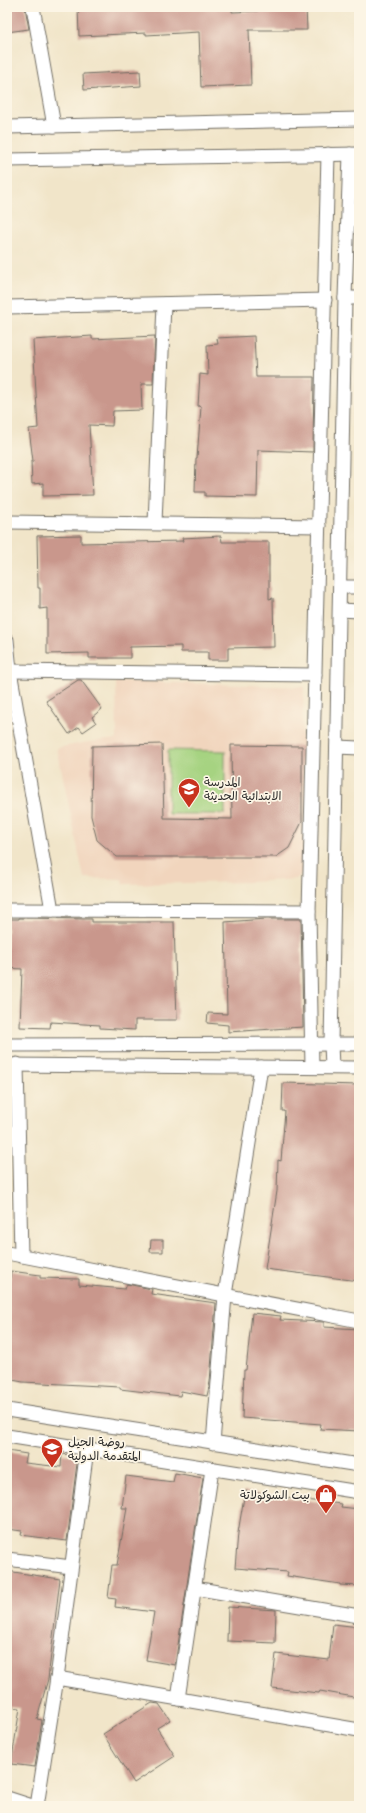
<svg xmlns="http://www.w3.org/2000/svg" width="366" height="1813" viewBox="0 0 366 1813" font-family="'Playpen Sans','Playpen Sans Arabic',sans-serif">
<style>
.built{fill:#f1d5bd}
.green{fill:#a6d381;stroke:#687f56}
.building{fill:#c9978c}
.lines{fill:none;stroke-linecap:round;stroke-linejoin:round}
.street-casing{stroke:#706c62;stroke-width:15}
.street{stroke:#fff;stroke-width:13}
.labels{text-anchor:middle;stroke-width:3.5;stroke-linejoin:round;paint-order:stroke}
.poi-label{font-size:12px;fill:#2b2b2b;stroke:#fcf5e5;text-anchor:start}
</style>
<rect width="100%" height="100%" fill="#fcf5e5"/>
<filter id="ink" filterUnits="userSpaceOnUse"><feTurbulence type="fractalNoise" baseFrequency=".025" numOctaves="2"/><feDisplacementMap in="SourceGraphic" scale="8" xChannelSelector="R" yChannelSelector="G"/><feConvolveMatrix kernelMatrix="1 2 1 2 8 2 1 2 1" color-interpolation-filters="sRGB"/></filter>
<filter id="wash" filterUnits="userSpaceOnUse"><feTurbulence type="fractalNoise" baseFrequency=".012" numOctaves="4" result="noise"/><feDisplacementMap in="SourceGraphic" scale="16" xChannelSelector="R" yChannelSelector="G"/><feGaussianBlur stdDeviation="0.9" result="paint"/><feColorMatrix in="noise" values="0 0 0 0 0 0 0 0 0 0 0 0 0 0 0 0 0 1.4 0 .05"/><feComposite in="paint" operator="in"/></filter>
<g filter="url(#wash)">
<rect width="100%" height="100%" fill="#f1e5c9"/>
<!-- built -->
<polygon class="built" points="116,681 304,687 302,738 310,739 306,869 296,879 251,882 125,884 121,879 84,878 57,748 89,742 117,739"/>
<!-- green -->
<polygon class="green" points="168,750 225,751 225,814 168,814"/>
<g id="blocks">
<!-- building -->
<g class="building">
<polygon points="7,7 25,7 29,29 7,32"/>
<polygon points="78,7 232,7 232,12 258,11 258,7 306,7 307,30 249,30 251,85 201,87 199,32 146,35 146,33 79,36"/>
<polygon points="140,71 141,86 84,90 83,74"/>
<polygon points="92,336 92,339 155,336 153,384 141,384 142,410 113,411 112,426 89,425 93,495 43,496 43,483 32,484 31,461 33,461 29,429 38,428 33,340"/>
<polygon points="254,336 256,377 314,377 313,452 258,450 257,497 205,496 205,492 195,492 196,458 197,458 201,407 198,406 200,374 208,375 207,345 218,344 217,338"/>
<polygon points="81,535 81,543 183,541 182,538 221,536 222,542 269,542 269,599 273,598 274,647 228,648 228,660 208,660 208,652 181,652 181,646 130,647 130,658 89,658 89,653 47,654 47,608 40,609 40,588 38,588 37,536"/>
<polygon points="78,680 81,680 102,709 92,717 96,723 83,732 79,727 69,734 46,701"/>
<polygon points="162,744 164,818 232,819 231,745 302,746 302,822 289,848 276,857 117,857 97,840 91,816 92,746"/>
<polygon points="19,918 92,919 92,922 174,922 177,1020 135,1020 135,1030 100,1028 100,1025 51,1022 50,1028 20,1027 22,969 7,968 7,919 19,919"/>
<polygon points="266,919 301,919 303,1027 228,1032 228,1025 207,1023 208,1013 227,1014 225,922"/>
<polygon points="283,1083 359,1085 359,1281 265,1269 277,1191 278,1160 281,1161 285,1111 282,1111"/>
<polygon points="151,1240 163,1240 163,1252 150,1252"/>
<polygon points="11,1271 40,1275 40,1278 79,1279 79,1285 125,1289 127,1284 152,1289 151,1294 216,1303 210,1382 207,1396 181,1391 180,1396 120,1389 120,1387 23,1382 7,1379 7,1301"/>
<polygon points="252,1313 281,1316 280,1320 324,1322 324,1327 359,1329 359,1431 320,1429 321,1424 242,1418 244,1370 246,1370"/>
<polygon points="7,1451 27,1454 25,1463 61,1467 62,1454 78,1456 67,1541 21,1535 22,1531 7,1529"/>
<polygon points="175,1473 203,1478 175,1665 146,1660 154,1612 115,1607 116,1599 108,1598 112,1565 117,1565 127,1508 122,1508 126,1476 173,1482"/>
<polygon points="245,1491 294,1499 342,1504 341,1507 359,1509 359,1586 340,1585 340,1584 287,1576 288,1572 235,1568 238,1533"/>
<polygon points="7,1571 60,1579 48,1679 37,1719 42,1720 35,1767 11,1764 20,1708 7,1707"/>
<polygon points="228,1607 276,1610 275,1643 227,1641"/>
<polygon points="333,1624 359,1627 359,1698 320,1691 319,1693 272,1688 276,1654 329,1660"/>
<polygon points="152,1703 159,1704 170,1720 157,1728 175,1756 134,1783 103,1734"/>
</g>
</g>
</g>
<g filter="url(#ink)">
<use href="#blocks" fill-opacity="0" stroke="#706c62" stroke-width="1"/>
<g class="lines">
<!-- street casing -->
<g class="street-casing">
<g id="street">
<polyline points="33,7 54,126"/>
<polyline points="7,127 359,119"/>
<polyline points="7,160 359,154"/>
<polyline points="345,298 359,298"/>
<polyline points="7,307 325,300"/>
<polyline points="7,522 319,526"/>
<polyline points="155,523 164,304"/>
<polyline points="341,587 359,587"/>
<polyline points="340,610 359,611"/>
<polyline points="7,640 10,671 52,910"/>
<polyline points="10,671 315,675"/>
<polyline points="337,747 359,748"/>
<polyline points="7,910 309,911"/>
<polyline points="7,1045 359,1044"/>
<polyline points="17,1064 21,1256"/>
<polyline points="7,1065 359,1068"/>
<polyline points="312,1067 309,911 328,154"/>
<polyline points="332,1067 331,1044 345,298 350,154"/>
<polyline points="7,1253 359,1321"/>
<polyline points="7,1410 359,1465"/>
<polyline points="7,1436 359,1492"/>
<polyline points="213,1443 225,1295 261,1067"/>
<polyline points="7,1559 71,1567"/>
<polyline points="194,1588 359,1616"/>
<polyline points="57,1678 359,1730"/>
<polyline points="178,1699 212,1469"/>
<polyline points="7,1798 32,1806"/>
<polyline points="37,1806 57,1678 87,1449"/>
</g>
</g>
<!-- street -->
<use href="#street" class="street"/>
</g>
</g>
<!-- icons -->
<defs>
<g id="school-pin" transform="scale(1.15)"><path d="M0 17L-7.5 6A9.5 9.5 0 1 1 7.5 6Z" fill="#c8321e" stroke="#fcf5e5"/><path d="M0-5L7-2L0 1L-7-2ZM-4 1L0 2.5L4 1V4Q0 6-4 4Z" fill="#fff"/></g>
<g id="shop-pin" transform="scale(1.15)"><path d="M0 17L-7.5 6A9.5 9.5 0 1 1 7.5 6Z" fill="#c8321e" stroke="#fcf5e5"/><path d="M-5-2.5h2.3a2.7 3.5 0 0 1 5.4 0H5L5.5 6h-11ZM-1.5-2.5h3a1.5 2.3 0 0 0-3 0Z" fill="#fff"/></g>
</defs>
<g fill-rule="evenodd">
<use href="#school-pin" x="189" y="789"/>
<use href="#school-pin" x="52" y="1449"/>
<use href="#shop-pin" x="326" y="1495"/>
</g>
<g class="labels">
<!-- poi labels -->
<g class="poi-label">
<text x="204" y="786">المدرسة<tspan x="204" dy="14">الابتدائية الحديثة</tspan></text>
<text x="68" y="1446">روضة الجيل<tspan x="68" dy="14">المتقدمة الدولية</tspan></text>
<text x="310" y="1499" text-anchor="end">بيت الشوكولاتة</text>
</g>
</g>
<!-- margin -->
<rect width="366" height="1813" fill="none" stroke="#fcf5e5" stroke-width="24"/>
</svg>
